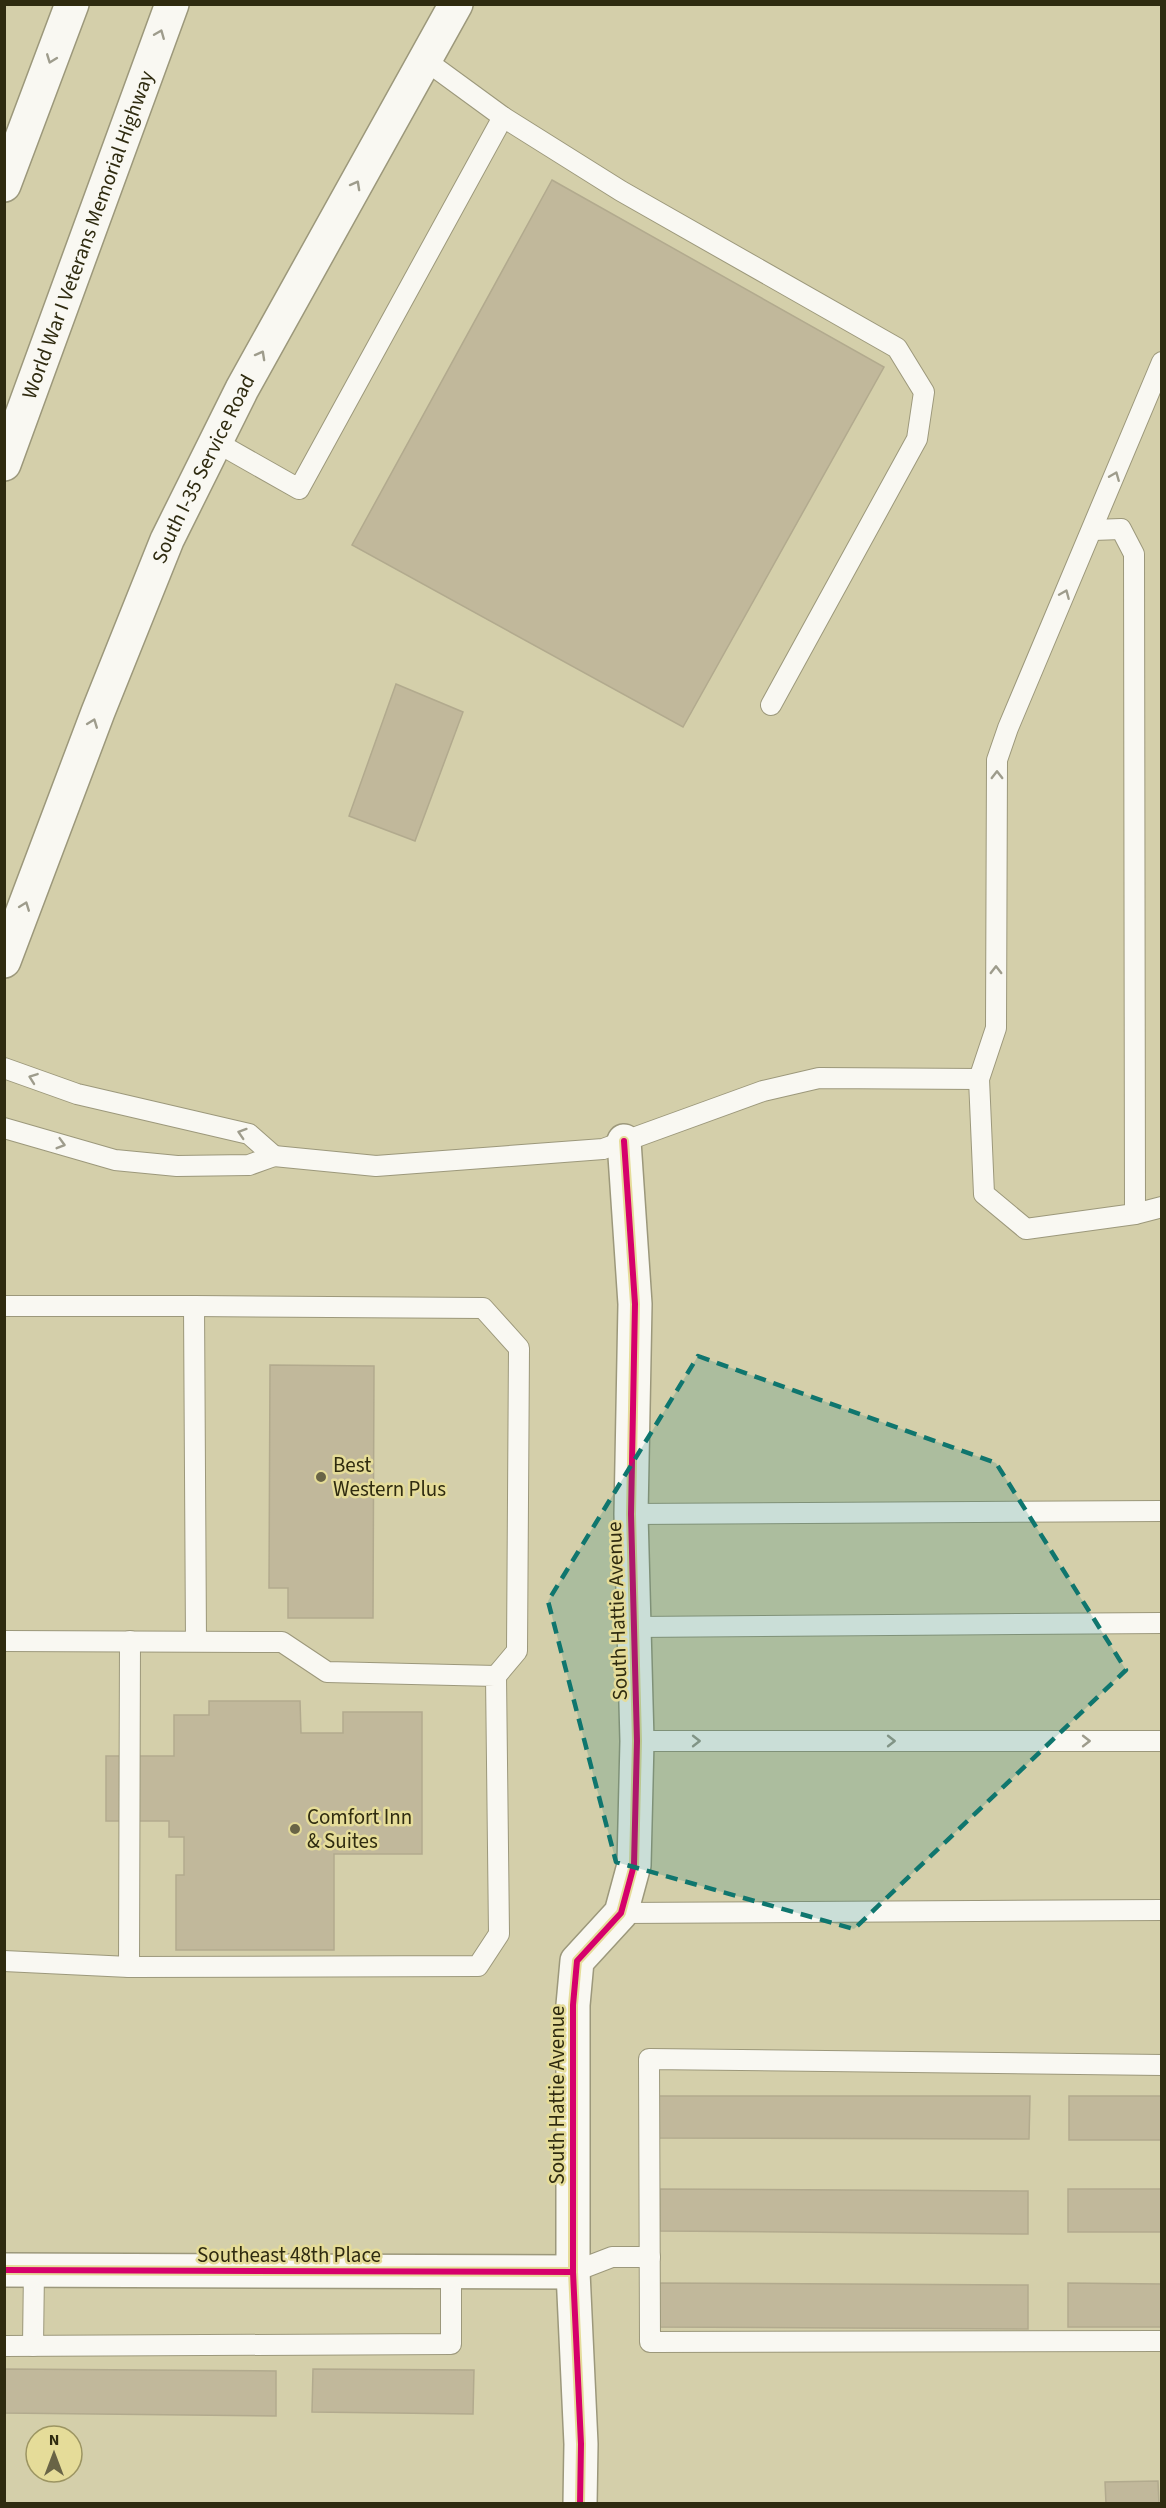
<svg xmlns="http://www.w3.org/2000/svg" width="1166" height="2508" viewBox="0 0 1166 2508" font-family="'Source Sans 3',sans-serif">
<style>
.building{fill:#c1b89b;stroke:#b2aa8e;stroke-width:1.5}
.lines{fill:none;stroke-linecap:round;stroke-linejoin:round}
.service-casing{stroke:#9c987b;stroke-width:22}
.minor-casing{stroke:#9c987b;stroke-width:36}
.secondary-casing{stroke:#9c987b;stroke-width:36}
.motorway-casing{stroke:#9c987b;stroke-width:36}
.service{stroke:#f9f8f2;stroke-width:20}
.minor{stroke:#f9f8f2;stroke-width:33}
.secondary{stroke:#f9f8f2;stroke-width:33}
.motorway{stroke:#f9f8f2;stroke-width:33}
.cycleway-casing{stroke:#e5dc99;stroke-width:10}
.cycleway{stroke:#d6006c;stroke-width:6}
.oneway{stroke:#9e9c8c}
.marked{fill:#0f766e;fill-opacity:0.2;stroke:#0f766e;stroke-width:4.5;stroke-dasharray:12 8;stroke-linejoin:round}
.poi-dot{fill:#696446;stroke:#e5dc99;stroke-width:2}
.labels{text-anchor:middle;stroke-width:5;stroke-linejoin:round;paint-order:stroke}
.street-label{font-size:21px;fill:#2f2b10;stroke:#e5dc99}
.poi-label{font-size:21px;fill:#2f2b10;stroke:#e5dc99;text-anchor:start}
</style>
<rect width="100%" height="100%" fill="#d4cfaa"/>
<!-- building -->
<g class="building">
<polygon points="552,180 884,367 683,727 352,545"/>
<polygon points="396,684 463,712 415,841 349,816"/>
<polygon points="270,1365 374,1366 373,1618 288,1618 288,1588 269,1588"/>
<polygon points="209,1701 300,1701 301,1733 343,1733 343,1712 422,1712 422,1854 334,1854 334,1950 176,1950 176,1875 184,1875 184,1837 169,1837 169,1821 106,1821 106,1756 174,1756 174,1715 209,1715"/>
<polygon points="658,2096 1030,2096 1029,2139 658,2138"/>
<rect x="1069" y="2096" width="93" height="44"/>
<polygon points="660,2189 1028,2191 1028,2234 660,2231"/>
<rect x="1068" y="2189" width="94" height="43"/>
<polygon points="659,2283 1028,2285 1028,2329 658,2327"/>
<polygon points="1068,2283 1162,2284 1162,2327 1068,2327"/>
<polygon points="4,2369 276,2371 276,2416 4,2413"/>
<polygon points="313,2369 474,2370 473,2414 312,2412"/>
<polygon points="1158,2481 1159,2504 1106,2504 1105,2482"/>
</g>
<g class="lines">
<!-- service casing -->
<g class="service-casing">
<g id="service">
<polyline points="503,117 621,191 897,348 924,392 917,439 771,705"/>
<polyline points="1162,362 1008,728 997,760 996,1028 979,1079 984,1194 1026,1229 1135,1214 1162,1207"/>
<polyline points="216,442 299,489 503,117 425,60"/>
<polyline points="1093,530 1121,529 1134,554 1135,1214"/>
<polyline points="4,1068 77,1094 249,1134 274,1156 249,1165 177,1166 115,1160 4,1128"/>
<polyline points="274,1156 376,1166 603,1149 763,1091 819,1078 979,1079"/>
<polyline points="4,1306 194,1306 196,1641"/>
<polyline points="194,1306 483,1308 519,1348 517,1651 496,1676"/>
<polyline points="631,1514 1162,1511"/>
<polyline points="635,1627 1162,1623"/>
<polyline points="4,1641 282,1642 327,1672 496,1676 499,1934 478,1966 129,1967 4,1961"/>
<polyline points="637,1741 1162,1741"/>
<polyline points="621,1913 1162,1910"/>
<polyline points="129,1967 130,1641"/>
<polyline points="1162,2065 649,2059 650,2342 1162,2341"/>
<polyline points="573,2272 612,2257 650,2257"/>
<polyline points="4,2346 451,2344 451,2272"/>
<polyline points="33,2346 34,2270"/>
</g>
</g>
<!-- minor casing -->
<g class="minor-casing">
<g id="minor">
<polyline points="4,2270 573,2272"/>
<polyline points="580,2504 581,2444 573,2272 573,2005 577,1961 621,1913 634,1865 637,1741 631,1514 635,1304 624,1141"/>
</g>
</g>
<!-- secondary casing -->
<g class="secondary-casing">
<g id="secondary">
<path id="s1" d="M4 961 98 712 167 540 242 389 456 4"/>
</g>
</g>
<!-- motorway casing -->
<g class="motorway-casing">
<g id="motorway">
<polyline points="4,185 72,4"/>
<path id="s2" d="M4 464 172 4"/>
</g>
</g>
<!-- service -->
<use href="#service" class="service"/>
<!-- minor -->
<use href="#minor" class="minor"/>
<!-- secondary -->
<use href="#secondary" class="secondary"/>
<!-- motorway -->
<use href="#motorway" class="motorway"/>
<!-- cycleway casing -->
<g class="cycleway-casing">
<g id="cycleway">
<polyline points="4,2270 573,2272"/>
<polyline points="580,2504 581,2444 573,2272 573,2005 577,1961 621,1913 634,1865 637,1741 631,1514 635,1304 624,1141"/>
</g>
</g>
<!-- cycleway -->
<use href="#cycleway" class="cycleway"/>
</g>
<!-- one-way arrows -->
<defs><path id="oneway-chevron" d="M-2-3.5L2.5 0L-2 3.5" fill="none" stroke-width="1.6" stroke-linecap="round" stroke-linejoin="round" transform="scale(1.5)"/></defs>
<g class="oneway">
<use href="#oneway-chevron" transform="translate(160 34) rotate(-68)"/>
<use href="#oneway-chevron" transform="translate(51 59) rotate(111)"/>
<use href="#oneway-chevron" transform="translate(356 185) rotate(-61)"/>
<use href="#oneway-chevron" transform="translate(261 355) rotate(-61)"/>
<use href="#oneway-chevron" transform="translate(1115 476) rotate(-68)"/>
<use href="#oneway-chevron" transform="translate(1065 594) rotate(-67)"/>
<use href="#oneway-chevron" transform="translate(93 723) rotate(-69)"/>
<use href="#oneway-chevron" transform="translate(997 775) rotate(-90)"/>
<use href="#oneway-chevron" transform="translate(25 906) rotate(-69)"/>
<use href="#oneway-chevron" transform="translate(996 970) rotate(-90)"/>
<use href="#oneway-chevron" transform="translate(33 1078) rotate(-160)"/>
<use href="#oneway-chevron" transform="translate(242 1133) rotate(-162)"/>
<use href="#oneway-chevron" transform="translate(61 1144) rotate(16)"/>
<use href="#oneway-chevron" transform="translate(696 1741)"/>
<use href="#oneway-chevron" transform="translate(891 1741)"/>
<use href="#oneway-chevron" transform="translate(1086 1741)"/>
</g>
<!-- marked area -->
<path class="marked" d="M698 1356 996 1463 1126 1670 854 1929 616 1862 548 1601Z"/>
<!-- markers -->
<g class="poi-dot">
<circle cx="321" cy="1477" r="6"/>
<circle cx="295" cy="1829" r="6"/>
</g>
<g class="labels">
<!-- street labels -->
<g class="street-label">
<text dy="7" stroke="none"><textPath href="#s2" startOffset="244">World War I Veterans Memorial Highway</textPath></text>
<text dy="7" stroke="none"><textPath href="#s1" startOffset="531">South I-35 Service Road</textPath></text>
<text transform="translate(617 1611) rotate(-92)" y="7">South Hattie Avenue</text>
<text transform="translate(557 2095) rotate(-90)" y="7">South Hattie Avenue</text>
<text x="289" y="2262">Southeast 48th Place</text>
</g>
<!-- poi labels -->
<g class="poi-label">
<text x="333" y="1472">Best<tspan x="333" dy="24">Western Plus</tspan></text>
<text x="307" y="1824">Comfort Inn<tspan x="307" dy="24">&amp; Suites</tspan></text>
</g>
</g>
<!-- border -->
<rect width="1166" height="2508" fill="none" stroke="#2f2b10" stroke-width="12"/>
<!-- north arrow -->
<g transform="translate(54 2454)"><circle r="28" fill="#e5dc99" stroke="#9c9562" stroke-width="1.5"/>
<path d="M0-4.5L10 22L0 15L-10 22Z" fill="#696446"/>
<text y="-9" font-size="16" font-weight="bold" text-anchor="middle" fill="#2f2b10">N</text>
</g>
</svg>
